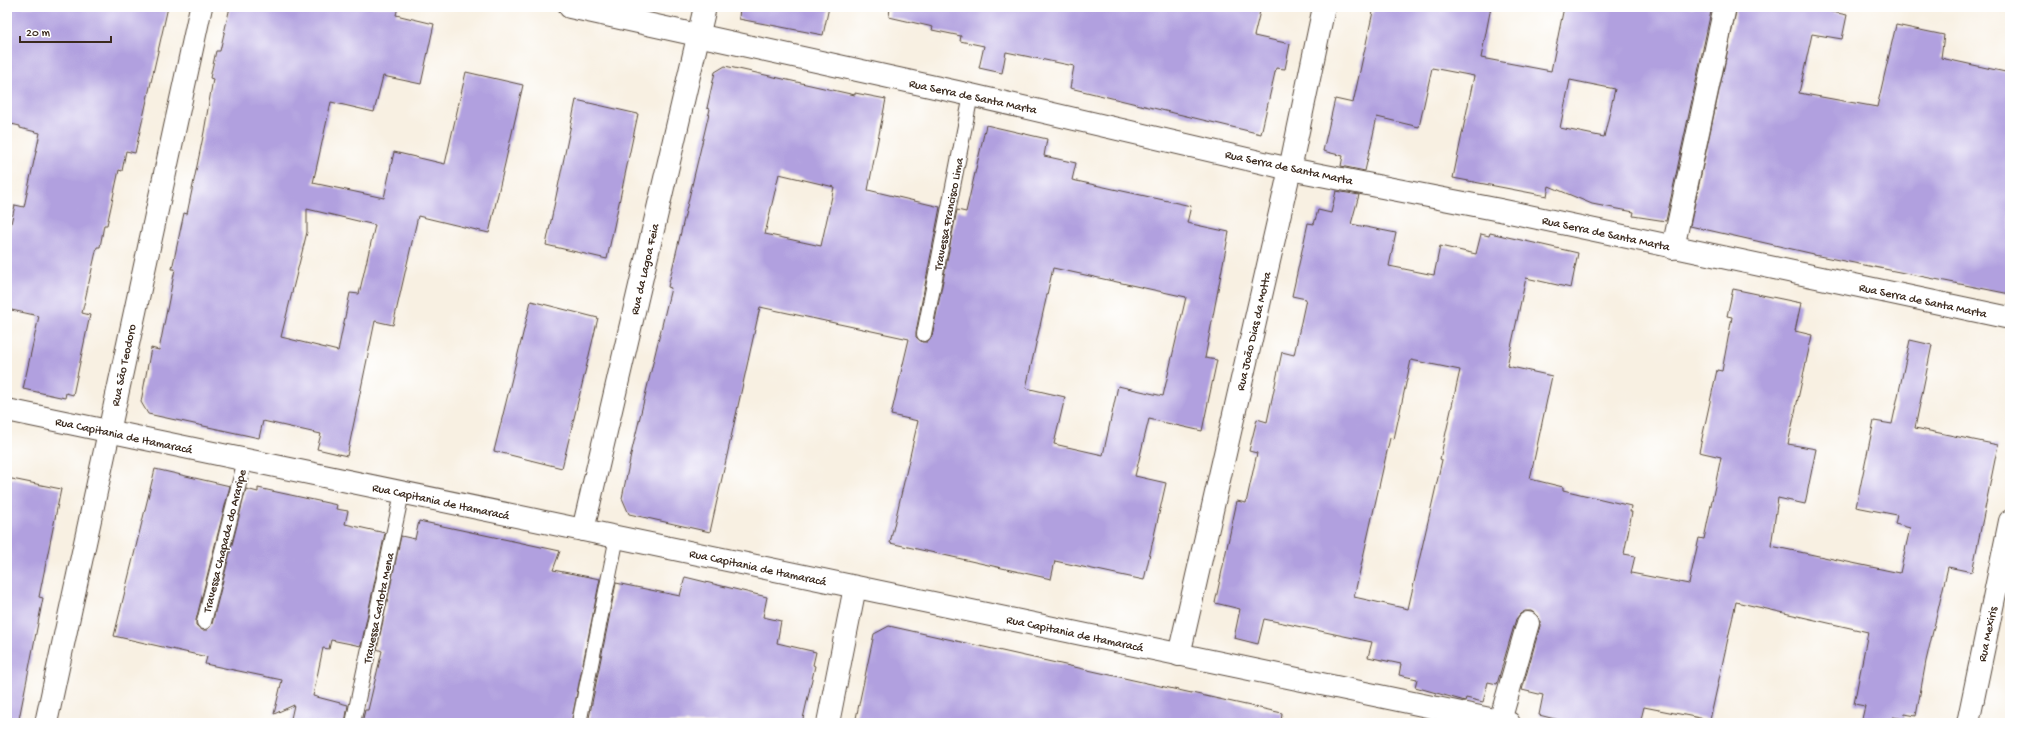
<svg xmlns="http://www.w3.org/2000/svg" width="2017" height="730" viewBox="0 0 2017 730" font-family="'Gochi Hand',sans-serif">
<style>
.building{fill:#b1a0df;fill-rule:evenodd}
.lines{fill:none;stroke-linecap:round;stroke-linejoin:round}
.lane-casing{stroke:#57483b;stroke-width:16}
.street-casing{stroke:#57483b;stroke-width:24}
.secondary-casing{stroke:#57483b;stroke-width:24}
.lane{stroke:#fff;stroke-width:14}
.street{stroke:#fff;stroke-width:22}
.secondary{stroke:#fff;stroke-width:22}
.labels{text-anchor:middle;stroke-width:3;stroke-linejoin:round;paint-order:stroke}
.street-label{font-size:12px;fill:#3b2a1e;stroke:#fff}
</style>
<rect width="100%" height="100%" fill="#fff"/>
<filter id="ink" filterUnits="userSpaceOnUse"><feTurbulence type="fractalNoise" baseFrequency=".025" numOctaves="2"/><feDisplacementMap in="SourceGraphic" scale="8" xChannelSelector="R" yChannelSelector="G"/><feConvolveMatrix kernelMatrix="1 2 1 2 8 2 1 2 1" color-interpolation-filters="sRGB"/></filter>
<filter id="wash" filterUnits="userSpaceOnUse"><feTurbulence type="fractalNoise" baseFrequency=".012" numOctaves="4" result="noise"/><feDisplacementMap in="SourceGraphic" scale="16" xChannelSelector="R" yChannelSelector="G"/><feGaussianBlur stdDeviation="0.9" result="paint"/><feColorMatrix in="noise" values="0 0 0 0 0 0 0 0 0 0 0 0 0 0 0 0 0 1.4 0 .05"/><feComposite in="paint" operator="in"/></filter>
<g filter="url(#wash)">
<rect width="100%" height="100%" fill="#f8f0e2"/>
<g id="blocks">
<!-- building -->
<g class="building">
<polygon points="7,7 168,7 135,153 126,151 122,171 119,170 107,225 104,225 100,247 97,247 82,313 90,315 73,395 66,393 65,398 23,389 39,316 7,309 7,242 15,205 24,207 40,133 20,128 20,126 7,123"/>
<path d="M230 7H398L396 15 434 24 421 84 383 76 374 112 331 102 313 183 384 198 394 152 445 164 466 72 523 85 489 233 418 216 393 325 375 321 347 456 317 449 321 434 263 421 259 438 148 414 141 402 151 348 159 350 175 269H172L184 213 187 214 204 132 213 79 210 78 216 51H220ZM307 209 375 225 359 294 350 293 338 351 281 337 307 232Z"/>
<polygon points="740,7 829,7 823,35 739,19"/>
<polygon points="890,7 1261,7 1254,36 1290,44 1285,69 1276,68 1261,134 1070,88 1074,66 1006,52 1002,73 979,68 984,46 960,41 961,36 932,30 933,27 889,17"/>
<path d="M1374 7H1491L1481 58 1551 71 1564 7H1712L1666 221 1633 216 1634 212 1592 204 1549 186 1547 196 1453 178 1474 76 1432 68 1419 127 1377 117 1365 171 1341 166 1343 156 1323 151 1335 99 1353 103ZM1570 80 1615 89 1604 137 1560 128Z"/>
<polygon points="1737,7 1808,7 1847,15 1842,39 1812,34 1799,93 1877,107 1896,25 1944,35 1941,58 2010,73 2010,294 1814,255 1814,254 1690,226"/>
<path d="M725 66 855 95V93L886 99 868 190 940 207 916 332V337L922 342H927L932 336 957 210 966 212 986 125 1047 139 1044 156 1076 163 1072 180 1191 206 1187 223 1229 232 1205 358 1217 360 1202 431 1149 419 1135 476 1166 483 1144 580 1055 561 1051 579 890 543 918 421 891 415 909 339 760 307 710 532 629 514 622 498 632 450 671 288 668 287 710 109 707 108 715 72ZM779 174 834 187 821 246 765 234ZM1053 268 1186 297 1163 396 1118 386 1103 455 1054 444 1065 397 1026 388Z"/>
<polygon points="576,100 638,114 607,259 546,245"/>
<path d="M1336 191 1359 195 1351 224 1396 233 1389 266 1434 275 1440 246 1476 254 1481 234 1489 236 1490 233 1578 253 1571 288 1526 278 1507 366 1552 376 1530 479 1563 487V490L1631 506 1630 512H1632L1624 554 1635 556 1631 573 1689 584 1699 538 1704 539 1721 457 1699 452 1717 370 1722 371 1732 317 1727 316 1733 289 1801 303 1795 331 1812 335 1788 444 1816 449 1805 504 1778 498 1771 546 1900 573 1910 528 1895 524 1897 515 1856 507 1874 421 1892 424 1910 340 1932 345 1915 428 1998 445 1972 572 1948 567 1926 661 1916 716 1905 714 1904 719 1893 717 1892 723H1861L1865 706 1854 704 1868 632 1736 602 1710 720 1644 707 1640 723H1571L1539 715 1543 695 1522 690 1540 626V620L1537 615 1531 611H1525L1520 614 1516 619 1497 684 1488 682 1483 702 1466 698 1465 701 1415 687 1417 679 1399 675 1401 664 1368 657 1372 642 1264 619 1258 644 1234 638 1240 609 1215 603 1237 501 1246 503 1257 453 1249 451 1257 419 1267 422 1282 352 1294 355 1306 299 1292 296 1308 223 1314 224 1318 210 1331 213ZM1411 360 1460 370 1440 459 1442 460 1408 609 1354 597 1390 438 1394 439Z"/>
<polygon points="531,301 598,318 562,468 494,451"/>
<polygon points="155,469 230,486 196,620 196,625 202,630 207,630 212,624 246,489 258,492 258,488 337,505 336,509 348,511 345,524 385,533 361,646 331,640 329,649 323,648 313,696 348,705 345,723 290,723 294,705 274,714 282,680 205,664 207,657 114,636"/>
<polygon points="7,478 61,489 39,597 43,598 19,719 7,718"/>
<polygon points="419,521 560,551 553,570 600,579 571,723 362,723 365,710 368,710 382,651 377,649 401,536 415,539"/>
<polygon points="685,577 767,597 763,617 781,621 777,643 816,652 813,665 815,666 802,723 588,723 616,583 680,596"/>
<polygon points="889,626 1282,713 1281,723 855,723 874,634"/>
</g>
</g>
</g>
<g filter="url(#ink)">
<use href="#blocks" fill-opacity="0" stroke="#57483b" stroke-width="1"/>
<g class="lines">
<!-- lane casing -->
<g class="lane-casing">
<g id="lane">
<polyline points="924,334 971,95"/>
<polyline points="204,622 245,460"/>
<polyline points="353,723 402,493"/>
<polyline points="579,723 617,537"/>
</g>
</g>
<!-- street casing -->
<g class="street-casing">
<g id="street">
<polyline points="570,7 971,95 1290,169 1500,210 2010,318"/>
<polyline points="1673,248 1725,7"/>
<polyline points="7,410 1509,723"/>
<polyline points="583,530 705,7"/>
<polyline points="1179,655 1290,169 1324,7"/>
<polyline points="1500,721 1528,623"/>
<polyline points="828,723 855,587"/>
<polyline points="1968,723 2010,521"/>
</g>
</g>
<!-- secondary casing -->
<g class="secondary-casing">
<polyline id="secondary" points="46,723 201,7"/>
</g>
<!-- lane -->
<use href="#lane" class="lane"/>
<!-- street -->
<use href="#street" class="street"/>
<!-- secondary -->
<use href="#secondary" class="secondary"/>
</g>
</g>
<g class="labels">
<!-- street labels -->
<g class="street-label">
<text transform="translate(973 96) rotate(12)" y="4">Rua Serra de Santa Marta</text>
<text transform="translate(1289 167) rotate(12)" y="4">Rua Serra de Santa Marta</text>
<text transform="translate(948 214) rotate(-79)" y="4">Travessa Francisco Lima</text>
<text transform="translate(1606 233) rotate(12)" y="4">Rua Serra de Santa Marta</text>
<text transform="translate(644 269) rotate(-77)" y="4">Rua da Lagoa Feia</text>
<text transform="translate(1923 300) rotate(12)" y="4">Rua Serra de Santa Marta</text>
<text transform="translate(1253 331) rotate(-77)" y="4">Rua João Dias da Motta</text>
<text transform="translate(123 365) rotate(-78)" y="4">Rua São Teodoro</text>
<text transform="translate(124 435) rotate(12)" y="4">Rua Capitania de Itamaracá</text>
<text transform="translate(441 501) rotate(12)" y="4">Rua Capitania de Itamaracá</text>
<text transform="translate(224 541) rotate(-76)" y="4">Travessa Chapada do Araripe</text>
<text transform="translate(758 567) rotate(12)" y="4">Rua Capitania de Itamaracá</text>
<text transform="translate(378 608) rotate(-78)" y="4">Travessa Carlota Mena</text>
<text transform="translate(1075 633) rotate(12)" y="4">Rua Capitania de Itamaracá</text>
<text transform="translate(1987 634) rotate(-78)" y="4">Rua Mexiris</text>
</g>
</g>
<!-- margin -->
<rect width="2017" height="730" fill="none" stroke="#fff" stroke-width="24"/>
<!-- scale -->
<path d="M20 36v6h91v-6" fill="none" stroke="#3b2a1e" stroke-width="2"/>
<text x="26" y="36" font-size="12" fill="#3b2a1e" stroke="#ffffff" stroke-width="3" paint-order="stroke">20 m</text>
</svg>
